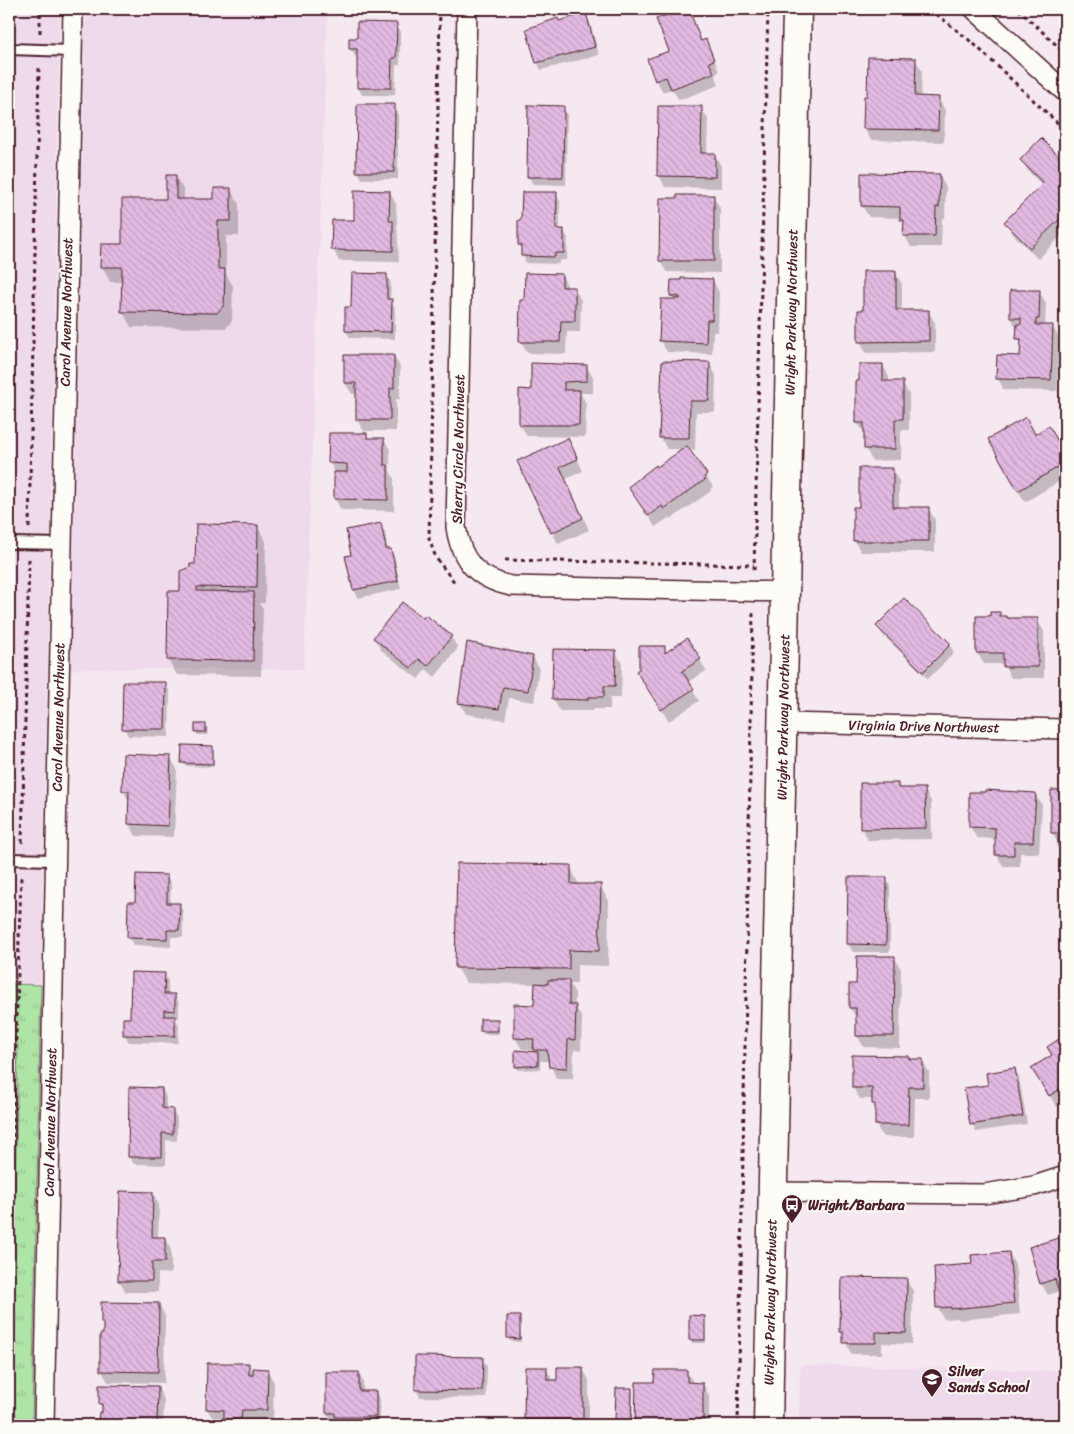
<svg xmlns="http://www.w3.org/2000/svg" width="1074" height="1434" viewBox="0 0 1074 1434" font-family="Sriracha,sans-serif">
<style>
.built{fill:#efdaec}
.grass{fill:url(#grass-tufts);stroke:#7c8268}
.shadow{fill:#0003}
.building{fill:url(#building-back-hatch);stroke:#4a1f2b}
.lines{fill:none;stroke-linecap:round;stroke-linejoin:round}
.lane-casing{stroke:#4a1f2b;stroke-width:14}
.street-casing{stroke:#4a1f2b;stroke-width:22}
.secondary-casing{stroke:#4a1f2b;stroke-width:31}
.path{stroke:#4a1f2b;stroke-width:3;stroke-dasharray:4 4;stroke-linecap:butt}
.lane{stroke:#fdfcf7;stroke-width:10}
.street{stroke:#fdfcf7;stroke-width:19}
.secondary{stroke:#fdfcf7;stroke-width:28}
.labels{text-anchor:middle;stroke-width:4;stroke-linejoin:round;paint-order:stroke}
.street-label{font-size:14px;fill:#4a1f2b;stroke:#fdfcf7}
.poi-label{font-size:14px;font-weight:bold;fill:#4a1f2b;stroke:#fdfcf7;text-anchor:start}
</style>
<defs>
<pattern id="grass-tufts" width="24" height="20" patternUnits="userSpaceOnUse" patternTransform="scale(1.25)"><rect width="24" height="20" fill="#aee4a6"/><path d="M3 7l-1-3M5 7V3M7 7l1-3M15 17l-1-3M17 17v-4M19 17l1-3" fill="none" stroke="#97c38f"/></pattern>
<pattern id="building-back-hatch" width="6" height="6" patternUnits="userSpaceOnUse" patternTransform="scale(1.25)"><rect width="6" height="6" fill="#e2bae1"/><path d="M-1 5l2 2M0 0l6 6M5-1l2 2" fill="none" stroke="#c39fc1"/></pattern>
</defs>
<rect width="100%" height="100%" fill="#f5e8f0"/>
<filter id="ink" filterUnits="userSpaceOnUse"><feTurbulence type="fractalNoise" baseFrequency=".02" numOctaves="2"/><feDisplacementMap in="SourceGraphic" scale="10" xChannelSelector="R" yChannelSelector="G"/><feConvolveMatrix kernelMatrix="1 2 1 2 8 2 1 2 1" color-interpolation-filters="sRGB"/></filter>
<g filter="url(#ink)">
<!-- built -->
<g class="built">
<polygon points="9,9 60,9 41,985 9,984"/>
<polygon points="85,9 328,9 304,669 71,669"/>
<polygon points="800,1365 1065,1371 1065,1425 799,1425"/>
</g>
<!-- grass -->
<polygon class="grass" points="9,984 41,985 32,1425 10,1425 18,1046 9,1034"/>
<!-- shadow -->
<g class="shadow">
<polygon points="387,9 402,9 402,12"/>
<polygon points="688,9 702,42 705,41 712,52 719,72 715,74 719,85 679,100 672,89 663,92 656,80 670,52 658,20"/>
<polygon points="586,15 590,22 599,55 541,70 537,62 559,22"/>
<polygon points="396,24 400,32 400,65 396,65 395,95 362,95 358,87 358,56 355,56 350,49 359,39"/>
<polygon points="915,59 922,71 921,98 938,98 945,110 944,142 871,140 864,129 868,97"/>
<polygon points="394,105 398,113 398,179 362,179 358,171"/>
<polygon points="563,107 567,114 566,185 533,184 528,176"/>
<polygon points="701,108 708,119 707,154 715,154 721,166 721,188 665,187 659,175"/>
<polygon points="1041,140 1065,164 1065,232 1038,259 1012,233 1006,222 1042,185 1028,171 1022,160"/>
<polygon points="939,175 946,187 945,218 942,218 941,247 911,247 905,236 905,225 902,218 869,217 862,206"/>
<polygon points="175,176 184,191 184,201 216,201 230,189 239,204 239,236 226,236 226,274 233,286 232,321 226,328 131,327 123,312 123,282 110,282 102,266 167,200"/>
<polygon points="390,192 396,204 399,262 339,261 333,249 355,221"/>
<polygon points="556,194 560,201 560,230 563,230 568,238 567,260 559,260 559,264 526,263 519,244"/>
<polygon points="713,196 720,208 720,273 667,272 660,261"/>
<polygon points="895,272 902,284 902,311 928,311 935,323 935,352 866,353 860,341 865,311"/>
<polygon points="386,275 391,283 390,301 395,308 395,339 350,338 346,331 353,308"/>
<polygon points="562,275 568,287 574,288 581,300 580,332 567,332 566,354 527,353 521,341 525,301"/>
<polygon points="713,280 719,292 718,332 713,332 712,354 667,352 660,340 674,300 672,296"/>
<polygon points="1039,292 1046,303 1045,326 1052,326 1059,338 1057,391 1004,390 998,379 1022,357 1022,345 1018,338 1018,330 1011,318"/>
<polygon points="394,356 400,367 400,399 396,399 396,431 364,431 357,420 357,394 352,394 345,383"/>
<polygon points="709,363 716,375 715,412 696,412 695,450 688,449 713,487 710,489 711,491 671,519 670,517 655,527 630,487 685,449 667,449 660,437"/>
<polygon points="883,365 889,377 889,382 902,382 909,394 909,430 901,430 901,460 872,461 866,449 866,434 857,423"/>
<polygon points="586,366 593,377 593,393 580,393 586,403 585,437 527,436 520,424 532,391"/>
<polygon points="1049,428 1065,455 1065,478 1025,502 989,440 1035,436"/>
<polygon points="366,434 369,439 384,439 390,450 390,471 394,478 394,511 341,510 335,499 335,473 330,463"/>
<polygon points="574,451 583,471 566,479 589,530 558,544 519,461"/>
<polygon points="892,470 899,481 899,508 928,508 935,520 935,552 861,552 854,540 861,508"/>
<polygon points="380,525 385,532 388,550 390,550 395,558 401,589 358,598 354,590 347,557 353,556"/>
<polygon points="257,526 266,541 265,603 259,603 263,609 261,676 177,675 168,660 196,565"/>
<polygon points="999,614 1008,620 1037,620 1044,631 1044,678 1011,678 1004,664 984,664 977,653 991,617"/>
<polygon points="423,620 451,637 458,648 435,677 426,669 418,679 381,650 375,638"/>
<polygon points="877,626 950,645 954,653 928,679 882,634"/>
<polygon points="468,644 533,657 539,668 534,702 509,698 505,720 466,714 459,702"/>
<polygon points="664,648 667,653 700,660 706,671 688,682 699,701 669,721 644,683"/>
<polygon points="554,650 615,651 622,663 621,698 610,698 610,709 593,709 593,711 560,711 553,699"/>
<polygon points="165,684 170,691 169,737 128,736 124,728"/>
<polygon points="206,725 208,735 198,735 196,732"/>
<polygon points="213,747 214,767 185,766 183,762"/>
<polygon points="170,757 177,769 174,837 136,836 129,824 130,802 123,791"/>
<polygon points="897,784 900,789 924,789 931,801 932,839 868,840 862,828"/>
<polygon points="986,791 1035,794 1042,805 1039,853 1020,853 1020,866 1003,866 996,854 996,839 977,838 970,827"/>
<polygon points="1052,792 1065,792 1065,858 1052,832"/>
<polygon points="570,866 579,885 600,886 609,901 608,966 577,965 577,984 570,984 575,993 575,1006 582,1018 581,1051 574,1050 573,1079 556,1078 549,1061 540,1061 540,1069 518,1070 516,1066 537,1053 535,1050 522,1049 515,1038 536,1006 536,984 466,983 457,967"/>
<polygon points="167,876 171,884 170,904 179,904 183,912 183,937 171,937 171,947 133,945 129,938 136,903"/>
<polygon points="886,879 890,886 890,952 853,952 848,944"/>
<polygon points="894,957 901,969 900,1048 864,1047 857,1036 857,1019 850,1008 857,985"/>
<polygon points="164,974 168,981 168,995 175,995 179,1003 179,1018 175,1018 179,1025 178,1043 129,1042 125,1035 131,1019"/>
<polygon points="497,1020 499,1034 483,1034 481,1030"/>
<polygon points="1065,1037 1065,1102 1057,1107 1039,1080 1053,1055 1049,1047"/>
<polygon points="908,1057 910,1060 922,1060 929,1072 929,1098 915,1098 914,1137 883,1137 876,1125 876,1110 873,1099 860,1099 853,1088"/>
<polygon points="1015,1070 1019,1077 1027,1124 976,1132 972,1124 989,1086"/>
<polygon points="162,1089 166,1097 166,1110 172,1110 177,1118 177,1141 166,1140 166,1165 134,1164 129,1157"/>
<polygon points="153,1193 159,1205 158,1238 165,1238 171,1250 171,1274 158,1273 158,1292 126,1292 119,1280"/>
<polygon points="1065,1237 1065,1304 1060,1291 1048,1295 1041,1283 1030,1248"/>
<polygon points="1009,1253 1015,1265 1020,1314 959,1320 958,1318 944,1319 938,1308 935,1268 974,1265"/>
<polygon points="906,1280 913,1291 912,1344 882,1343 882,1354 851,1354 841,1332"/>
<polygon points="102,1303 159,1304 165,1316 164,1383 108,1382 101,1370 104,1326 102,1322"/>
<polygon points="519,1317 521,1342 510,1341 508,1338"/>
<polygon points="704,1317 706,1343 692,1343 690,1340"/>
<polygon points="482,1359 487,1366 486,1398 420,1397 416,1389"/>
<polygon points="249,1365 254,1375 267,1370 274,1382 273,1422 248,1421 247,1425 229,1425 227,1421 214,1420 207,1409"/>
<polygon points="526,1369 546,1369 553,1380 559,1381 583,1369 589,1380 589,1425 529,1425 526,1419"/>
<polygon points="687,1372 694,1384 703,1384 709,1396 709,1425 637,1425 638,1383 655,1383"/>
<polygon points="358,1373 363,1381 363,1393 376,1393 380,1400 380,1425 340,1425 338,1420 331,1420 327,1413"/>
<polygon points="157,1387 164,1399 163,1425 100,1425 100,1413 104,1413 100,1403"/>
<polygon points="631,1389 633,1393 632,1425 618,1425 617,1421"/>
</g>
<!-- building -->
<g class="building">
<polygon points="683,9 689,9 701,41 706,39 714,60 709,62 714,73 671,89 666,77 655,81 647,59 669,51 656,19"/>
<polygon points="586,13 595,47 536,63 526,29 558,18 559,21"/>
<polygon points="357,22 397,23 396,58 392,58 391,88 357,88 357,49 349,49 349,38 357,38"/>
<polygon points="868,57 916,58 915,96 939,97 938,130 863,129 864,96 867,96"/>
<polygon points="357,104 395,104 394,172 356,172"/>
<polygon points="528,105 564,106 563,177 527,177"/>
<polygon points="658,106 702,106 701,153 715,153 715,177 657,176"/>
<polygon points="1041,138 1065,162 1065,214 1030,248 1004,222 1043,183 1020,160"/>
<polygon points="861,173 940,174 939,207 936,207 935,236 903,236 904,220 900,220 900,207 861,206"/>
<polygon points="166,175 176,175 176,199 214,199 214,188 231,188 231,221 218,221 218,269 225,269 224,305 217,313 121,312 122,267 100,267 101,244 122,244 122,199 166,199"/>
<polygon points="354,190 390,191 389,221 393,221 393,251 331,250 332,220 354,220"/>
<polygon points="522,192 557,192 556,229 564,229 564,253 555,253 555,257 521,256 521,245 518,245 518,220 521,220"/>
<polygon points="677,195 714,195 714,261 659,261 660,198 677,198"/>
<polygon points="863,271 896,271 896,310 929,310 929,341 858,342 858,310 863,310"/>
<polygon points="352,273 387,274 387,299 392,299 391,332 345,331 345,307 351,307"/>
<polygon points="525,273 562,274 562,287 575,287 575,321 561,321 560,342 519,342 520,300 524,300"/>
<polygon points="681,278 713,279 712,320 707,320 706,343 659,341 661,299 680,299 680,297 670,296 671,280 681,280"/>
<polygon points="1010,290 1040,290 1039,319 1036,319 1036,325 1053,325 1051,380 996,379 997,355 1020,356 1021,339 1016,339 1017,324 1021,324 1021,318 1010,318"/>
<polygon points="344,355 394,355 394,388 390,388 390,420 356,420 356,383 344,383"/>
<polygon points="662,361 710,362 709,401 690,401 689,438 659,438"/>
<polygon points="531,363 587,365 587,381 564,382 564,390 580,390 579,425 519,425 519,389 531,390"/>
<polygon points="859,364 883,364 883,381 903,381 903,419 895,419 895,449 864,449 864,423 856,423 856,381 859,381"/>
<polygon points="1026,417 1035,434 1049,426 1065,453 1065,463 1018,491 988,439"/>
<polygon points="329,433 367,433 367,438 384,438 384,465 388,465 388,500 334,499 334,472 347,472 347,464 328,463"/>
<polygon points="568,438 578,459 560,467 583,518 551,533 517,461"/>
<polygon points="687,446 707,474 704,477 706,479 664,509 662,506 648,516 628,487 656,465 657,467"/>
<polygon points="859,468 893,468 893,507 929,507 929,541 853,541 853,507 859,507"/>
<polygon points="381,523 386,549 391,549 398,581 353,590 345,556 351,555 346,530"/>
<polygon points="196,524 258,525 257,588 197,587 197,591 254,592 253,661 167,660 168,591 180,591 180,571 190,567 190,564 195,564"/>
<polygon points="904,598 951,644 923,672 876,626"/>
<polygon points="402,602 423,618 426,615 452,636 428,666 419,659 411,668 373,638"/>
<polygon points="990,612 1000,612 1000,616 1007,616 1007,618 1038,618 1038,667 1003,667 1003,653 976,653 976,616 990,616"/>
<polygon points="687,638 701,659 682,671 694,689 661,710 636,671 639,669 639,646 665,646 665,653"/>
<polygon points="467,642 533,656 528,691 503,687 499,709 458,703"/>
<polygon points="553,649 616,650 615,686 604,686 604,697 588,697 588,700 552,699"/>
<polygon points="123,682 166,682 165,729 122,729"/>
<rect x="195" y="724" width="11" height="8"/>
<polygon points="182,745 213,746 213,764 181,763"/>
<polygon points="123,754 171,756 168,826 128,824 129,791 122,791"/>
<polygon points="860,783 898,783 898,788 925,788 926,828 860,829"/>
<polygon points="985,790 1036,793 1033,842 1014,842 1014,855 995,855 995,828 969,827 969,792 985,792"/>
<polygon points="1051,790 1065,790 1065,847 1058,847 1058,833 1051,833"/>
<polygon points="457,863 571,865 571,884 601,884 599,951 569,950 569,969 455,968"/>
<polygon points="136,874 167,875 167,903 180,903 179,930 167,930 167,939 127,938 128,902 135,902"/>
<polygon points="848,877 887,877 886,945 847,944"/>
<polygon points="857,956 895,956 894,1036 856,1036 856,1008 849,1008 849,984 856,984"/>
<polygon points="131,972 165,973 164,994 175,994 175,1011 164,1010 164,1016 175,1016 175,1036 123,1035 123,1018 130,1018"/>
<polygon points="548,980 569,980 569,1005 576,1005 575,1040 568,1039 567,1068 549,1067 547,1050 533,1050 534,1039 514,1038 514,1004 534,1005 535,983 548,984"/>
<rect x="480" y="1019" width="18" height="12"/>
<polygon points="1065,1035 1065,1086 1049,1096 1031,1068 1052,1055 1047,1047"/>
<polygon points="515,1050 538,1052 538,1065 515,1067"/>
<polygon points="852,1055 909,1056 909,1059 923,1059 923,1087 909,1087 908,1125 875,1125 875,1104 872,1104 872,1088 852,1088"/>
<polygon points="1015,1068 1023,1116 970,1125 964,1088 988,1085 986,1073"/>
<polygon points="129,1087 162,1088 162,1108 173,1109 173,1134 162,1133 162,1157 128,1157"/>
<polygon points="120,1191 153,1192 152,1237 165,1237 165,1262 152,1262 152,1281 118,1281"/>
<polygon points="1065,1236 1065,1299 1061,1300 1055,1279 1040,1284 1029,1247"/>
<polygon points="1009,1252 1014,1303 951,1309 951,1307 936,1308 934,1267 972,1264 971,1255"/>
<polygon points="841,1277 907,1278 906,1333 876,1332 876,1343 843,1343 843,1332 840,1332"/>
<polygon points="101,1302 159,1303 158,1372 100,1371 100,1334 103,1334 103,1322 101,1322"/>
<polygon points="689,1315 705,1316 705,1340 689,1340"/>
<polygon points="507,1316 520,1316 520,1339 507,1338"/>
<polygon points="415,1356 483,1357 482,1391 415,1390"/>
<polygon points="207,1363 249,1363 249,1375 253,1375 253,1368 268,1369 267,1410 242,1410 241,1419 224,1419 224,1410 206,1409"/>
<polygon points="525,1367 547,1367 547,1380 557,1380 557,1367 583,1367 583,1419 524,1419"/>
<polygon points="655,1370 687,1370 687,1382 703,1383 703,1425 635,1425 636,1382 654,1382"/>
<polygon points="326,1372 359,1372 359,1391 376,1391 376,1417 335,1417 335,1413 326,1413"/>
<polygon points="99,1385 158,1386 157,1425 98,1425 99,1412 102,1412 102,1404 99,1404"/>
<polygon points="616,1388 632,1388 631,1422 615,1422"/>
</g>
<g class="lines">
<!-- lane casing -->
<g class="lane-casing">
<g id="lane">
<polyline points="9,49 72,51"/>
<polyline points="9,543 62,544"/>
<polyline points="9,859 55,860"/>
</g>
</g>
<!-- street casing -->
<g class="street-casing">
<g id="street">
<path d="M467 9 456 527C461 561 477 579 511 586L785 592"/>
<polyline points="974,9 1065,92"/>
<polyline points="782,723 1065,729"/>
<polyline points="773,1192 984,1194 1034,1186 1065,1176"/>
<polyline points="44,1425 73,9"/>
</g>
</g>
<!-- secondary casing -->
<g class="secondary-casing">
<polyline id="secondary" points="768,1425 797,9"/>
</g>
<!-- path -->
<g class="path">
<polyline points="440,9 429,539 436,558 455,583"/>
<polyline points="930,9 974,44 1065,130"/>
<polyline points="1018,9 1065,53"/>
<polyline points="40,33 40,9"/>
<polyline points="29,528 39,67"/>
<polyline points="505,560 754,565"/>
<polyline points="754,570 768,9"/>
<polyline points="22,843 29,559"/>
<polyline points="9,1257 21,877"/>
<polyline points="738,1425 753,612"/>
</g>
<!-- lane -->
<use href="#lane" class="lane"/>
<!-- street -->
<use href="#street" class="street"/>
<!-- secondary -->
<use href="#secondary" class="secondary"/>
</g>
</g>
<!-- icons -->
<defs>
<g id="bus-pin" transform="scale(1.125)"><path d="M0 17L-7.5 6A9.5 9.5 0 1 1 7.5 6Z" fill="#4a1f2b" stroke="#fdfcf7"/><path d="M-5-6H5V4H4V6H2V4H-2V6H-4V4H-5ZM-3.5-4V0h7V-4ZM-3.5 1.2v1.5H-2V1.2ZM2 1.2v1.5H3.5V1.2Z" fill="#fff"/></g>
<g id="school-pin" transform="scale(1.125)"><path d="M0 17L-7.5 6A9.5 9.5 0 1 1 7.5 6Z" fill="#4a1f2b" stroke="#fdfcf7"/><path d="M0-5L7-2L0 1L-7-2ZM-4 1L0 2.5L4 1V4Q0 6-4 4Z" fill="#fff"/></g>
</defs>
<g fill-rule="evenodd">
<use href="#bus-pin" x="792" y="1205"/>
<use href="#school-pin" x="932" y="1379"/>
</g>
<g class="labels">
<!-- street labels -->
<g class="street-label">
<text transform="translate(66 312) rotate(-89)" y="5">Carol Avenue Northwest</text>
<text transform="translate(791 312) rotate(-89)" y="5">Wright Parkway Northwest</text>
<text transform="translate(458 449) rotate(-89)" y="5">Sherry Circle Northwest</text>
<text transform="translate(58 717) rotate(-89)" y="5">Carol Avenue Northwest</text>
<text transform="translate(783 717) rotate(-89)" y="5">Wright Parkway Northwest</text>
<text transform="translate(924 726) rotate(1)" y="5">Virginia Drive Northwest</text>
<text transform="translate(50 1122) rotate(-89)" y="5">Carol Avenue Northwest</text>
<text transform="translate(770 1302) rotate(-89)" y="5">Wright Parkway Northwest</text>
</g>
<!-- poi labels -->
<g class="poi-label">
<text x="808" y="1210">Wright/Barbara</text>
<text x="948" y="1376">Silver<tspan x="948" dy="16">Sands School</tspan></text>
</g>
</g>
<!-- margin -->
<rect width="1074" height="1434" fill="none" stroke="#fdfcf7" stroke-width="30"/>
<rect x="15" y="15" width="1044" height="1404" fill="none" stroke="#4a1f2b" stroke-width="2" filter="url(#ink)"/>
</svg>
